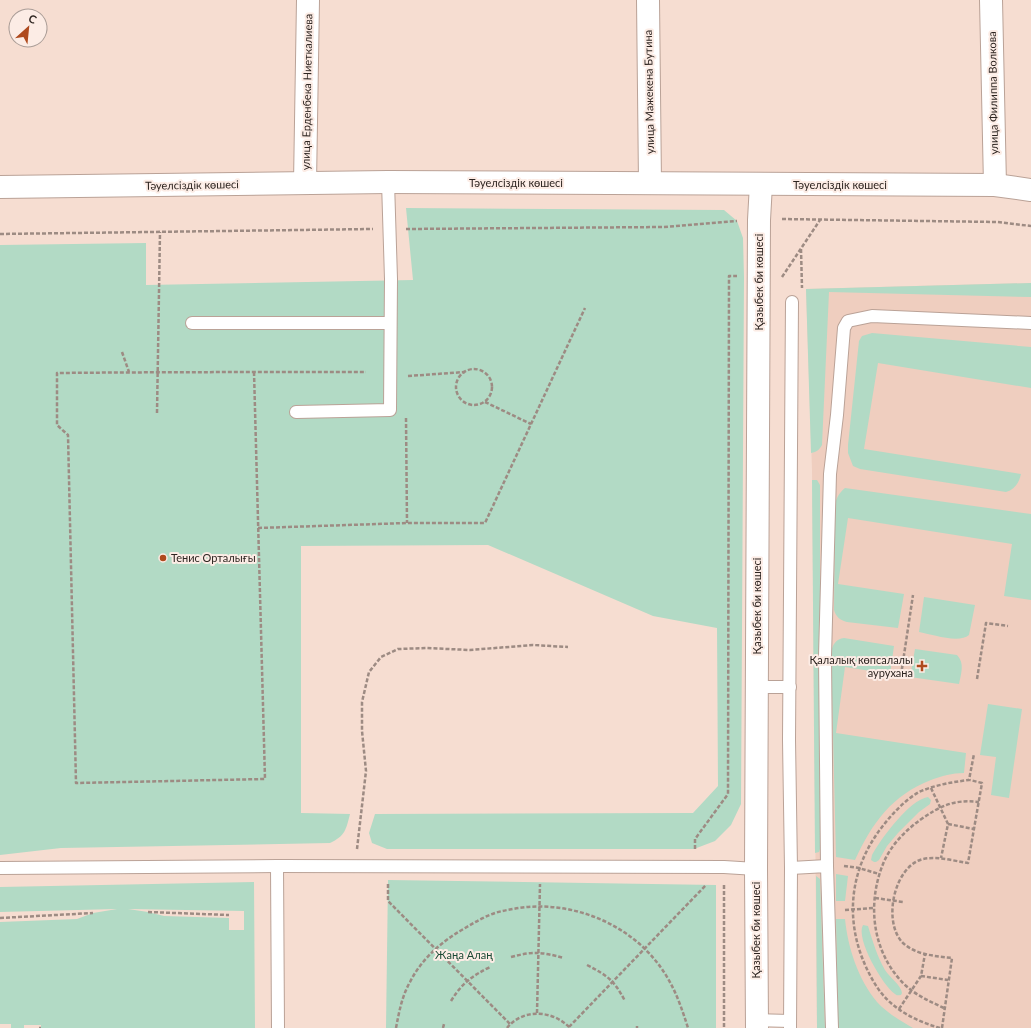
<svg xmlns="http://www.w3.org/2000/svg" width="1031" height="1028" viewBox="0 0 1031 1028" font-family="Lato,sans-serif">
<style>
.built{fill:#efcebf}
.green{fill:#b2dac5;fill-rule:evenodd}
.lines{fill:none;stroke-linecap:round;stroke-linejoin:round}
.lane-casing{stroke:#baa297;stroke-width:14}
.street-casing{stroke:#baa297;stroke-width:24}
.secondary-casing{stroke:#baa297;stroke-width:24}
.path{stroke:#9d8b83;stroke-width:2.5;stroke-dasharray:4 2;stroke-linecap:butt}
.lane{stroke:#fff;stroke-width:12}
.street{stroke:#fff;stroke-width:22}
.secondary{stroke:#fff;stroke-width:22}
.poi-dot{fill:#af4a1e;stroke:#fcece5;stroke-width:1.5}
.labels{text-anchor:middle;stroke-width:4;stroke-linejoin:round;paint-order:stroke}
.street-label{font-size:11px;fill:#2d2420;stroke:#fcece5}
.poi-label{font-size:11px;fill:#2d2420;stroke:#fcece5;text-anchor:start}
.park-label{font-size:11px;fill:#194934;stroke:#fcece5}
</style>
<rect width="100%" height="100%" fill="#f6ddd1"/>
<!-- built -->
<polygon class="built" points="1031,283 1031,1028 817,1028 812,470 806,289"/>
<!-- green -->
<g class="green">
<path d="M406 208 724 210 737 221 743 238 744 277 741 804 731 825 715 841 694 849H387L372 843 369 833 375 814 693 813 718 786 717 628 653 616 488 545 301 546V813L350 814C346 830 345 836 330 843L61 848 0 855V245L146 243V285L413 280Z"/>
<path d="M1031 283V297L829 292 822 445C819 450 817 452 811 453L806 289Z"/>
<path d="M872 333 1031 347V388L878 363 864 449 1021 474C1019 483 1015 489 1006 492L860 469 853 466 848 453V445L859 341 862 336Z"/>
<polygon points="812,480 817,480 820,485 820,849 819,852 815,853"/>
<path d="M845 488 1031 514V600L1004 596 1012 544 848 518 838 584 904 594 898 628 847 622C840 620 836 617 834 610L835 504C837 497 839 493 845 488Z"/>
<path d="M924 597 975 605 969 635C959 644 931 634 919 632Z"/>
<path d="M844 638 894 646 890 674 845 667 836 733 966 753 964 773C952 773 942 776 931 780 892 795 872 823 855 860L836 857 831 652C833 644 836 639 844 638Z"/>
<path d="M915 649 957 655C965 663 961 674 959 684L910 677Z"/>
<polygon points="988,704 1022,709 1009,798 991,795 996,757 980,755"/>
<path d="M928 797 931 800 930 804 919 812 898 833 887 846 879 860 876 862H874L871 860 872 855C881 839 909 800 928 797Z"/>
<polygon points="836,874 848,876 845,901 836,901"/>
<polygon points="816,876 820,879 825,1028 817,1028"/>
<polygon points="388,880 716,885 716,1028 386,1028"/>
<path d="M254 882 255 1028H41V1025H24V1028H11V1024H0V922L77 919 93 913 117 909 0 912V887ZM128 909 244 911V930H229V918L164 916 148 912Z"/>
<path d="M836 919H845C848 948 858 979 877 1002 887 1013 901 1021 913 1028H838Z"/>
<path d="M863 925 868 926C873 942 877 956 885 970 890 978 901 985 902 993L901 995C898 995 897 996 895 994 883 986 855 938 863 925Z"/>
</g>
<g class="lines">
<!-- lane casing -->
<g class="lane-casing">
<g id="lane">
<polyline points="192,323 390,323"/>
<polyline points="296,412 390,410 391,279 388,182"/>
<polyline points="757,687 790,687"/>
<polyline points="277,866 278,1028"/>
<polyline points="827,866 825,656 830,474 837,415 844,328 848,321 872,316 1031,323"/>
<polyline points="0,868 277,866 724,867 756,869"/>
<polyline points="791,868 827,866 832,1028"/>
<polyline points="757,1020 790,1021"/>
<polyline points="790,1028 791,868 789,740 792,302"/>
</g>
</g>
<!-- street casing -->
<g class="street-casing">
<g id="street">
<polyline points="648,0 650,183"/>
<polyline points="991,0 995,185"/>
<polyline points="305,183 308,0"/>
</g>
</g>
<!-- secondary casing -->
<g class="secondary-casing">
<g id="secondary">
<polyline points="0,187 388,182 995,185 1031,190"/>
<polyline points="757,1028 756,869 759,220 761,184"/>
</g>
</g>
<!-- path -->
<g class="path">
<polyline points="782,219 998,222 1031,226"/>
<polyline points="406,229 664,227 737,221"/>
<polyline points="0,234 373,229"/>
<polyline points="801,249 802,288"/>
<polyline points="782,277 820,220"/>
<polyline points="122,352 129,372"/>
<circle cx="474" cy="387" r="18"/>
<path d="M254 372 265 779 76 783 68 435 57 425V373C160 372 263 372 366 372"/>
<polyline points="408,376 465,372"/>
<polyline points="485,402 531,424"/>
<polyline points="157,413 160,232"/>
<polyline points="406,418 407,523"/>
<polyline points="258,528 407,523 485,523 585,308"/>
<polyline points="901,675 913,595"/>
<polyline points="977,679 986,623 1008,626"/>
<polyline points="931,788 948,824 941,858"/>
<polyline points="948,824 974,829"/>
<polyline points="357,849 366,771 362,731 362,702 369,672 381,657 398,649 426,648 470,650 533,645 568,647"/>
<polyline points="695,849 695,839 728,794 729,276 737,276"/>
<polyline points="844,866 859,868 879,874"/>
<polyline points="388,884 388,901 510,1024"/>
<polyline points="724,885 724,1028"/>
<polyline points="875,898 903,902"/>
<polyline points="845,910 874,908"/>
<polyline points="148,912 229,915"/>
<polyline points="0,918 93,913"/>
<path d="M511 957C533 951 542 952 564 958"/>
<path d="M587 965C608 976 614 980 625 1001"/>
<polyline points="921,976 948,980"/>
<path d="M451 1001C462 983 472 976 490 967"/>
<path d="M944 1008C929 1001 915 995 903 983 872 951 867 904 883 864 890 846 905 831 920 820 940 806 954 799 979 802"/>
<polyline points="899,1009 921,976 925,954"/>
<polyline points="537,1013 540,884"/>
<polyline points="637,1026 637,1028"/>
<polyline points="569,1027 706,885"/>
<polyline points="39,1028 41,1028"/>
<path d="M396 1028C399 1012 402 996 410 982 421 960 440 943 460 931 472 924 483 917 495 913 501 911 507 910 513 909 560 900 611 916 645 949 669 973 678 996 688 1028"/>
<polyline points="443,1028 444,1024"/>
<path d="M507 1028C523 1008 553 1010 570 1028"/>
<path d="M940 1028C923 1023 906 1016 892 1004 880 994 872 980 866 967 844 919 850 868 882 827 892 814 905 800 919 792 935 785 952 782 969 780L974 754"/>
<path d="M942 1028 952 958C935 956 916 955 903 943 882 922 894 866 923 859 938 856 954 861 968 863L982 783 970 780"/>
</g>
<!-- lane -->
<use href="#lane" class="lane"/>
<!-- street -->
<use href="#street" class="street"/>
<!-- secondary -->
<use href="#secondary" class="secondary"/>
</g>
<!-- markers -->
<g class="poi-dot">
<circle cx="163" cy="558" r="4"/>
<path d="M920 660h4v4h4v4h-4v4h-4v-4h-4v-4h4z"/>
</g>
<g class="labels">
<!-- street labels -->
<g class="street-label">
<text transform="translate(307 92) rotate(-89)" y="4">улица Ерденбека Ниеткалиева</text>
<text transform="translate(649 92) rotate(-91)" y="4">улица Мажекена Бутина</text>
<text transform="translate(993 93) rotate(-91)" y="4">улица Филиппа Волкова</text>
<text x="516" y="187">Тәуелсіздік көшесі</text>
<text transform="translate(192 185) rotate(-1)" y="4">Тәуелсіздік көшесі</text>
<text x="840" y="189">Тәуелсіздік көшесі</text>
<text transform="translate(759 282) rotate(-90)" y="4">Қазыбек би көшесі</text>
<text transform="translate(757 606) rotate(-90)" y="4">Қазыбек би көшесі</text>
<text transform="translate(756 930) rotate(-90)" y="4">Қазыбек би көшесі</text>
</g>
<!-- poi labels -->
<g class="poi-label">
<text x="171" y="562">Тенис Орталығы</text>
<text x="913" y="664" text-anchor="end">Қалалық көпсалалы<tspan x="913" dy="13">аурухана</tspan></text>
</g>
<!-- park labels -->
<g class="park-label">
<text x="464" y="959">Жаңа Алаң</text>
</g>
</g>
<!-- north arrow -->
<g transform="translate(28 28) rotate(27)"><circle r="19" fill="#fcece5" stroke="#a99c96"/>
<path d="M0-3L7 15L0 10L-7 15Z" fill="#af4a1e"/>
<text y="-6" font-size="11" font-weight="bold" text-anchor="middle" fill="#2d2420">С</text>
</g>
</svg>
